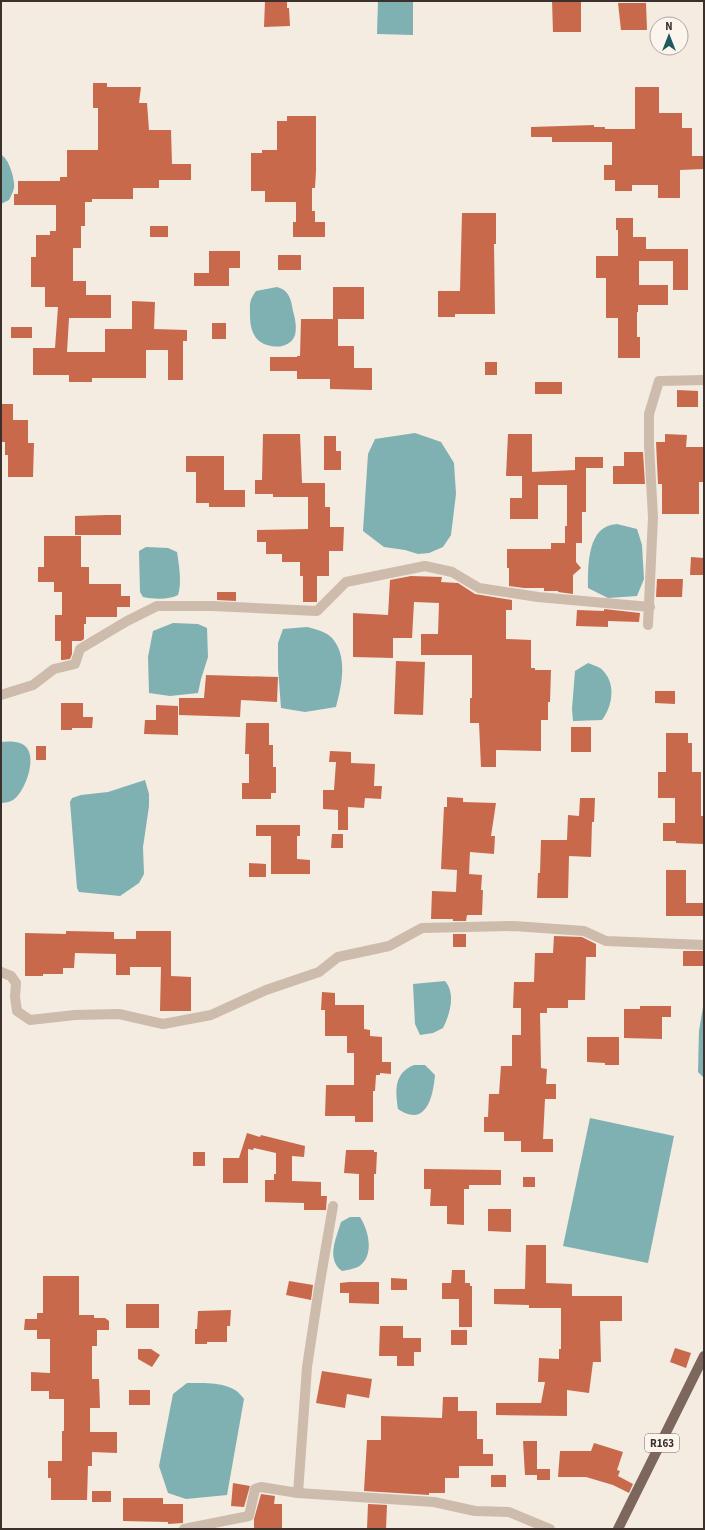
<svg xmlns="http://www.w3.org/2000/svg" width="705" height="1530" viewBox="0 0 705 1530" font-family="'Source Sans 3',sans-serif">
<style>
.water{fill:#7fb0b2}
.building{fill:#c8694b}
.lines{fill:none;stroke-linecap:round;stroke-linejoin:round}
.minor{stroke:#cdbbac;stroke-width:10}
.primary{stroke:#7d675c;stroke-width:10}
.labels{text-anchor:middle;stroke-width:3;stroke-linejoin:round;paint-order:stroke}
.shield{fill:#fbf5ee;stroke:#756b66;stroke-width:1}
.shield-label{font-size:11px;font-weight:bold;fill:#3b302b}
</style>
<rect width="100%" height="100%" fill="#f4ebe1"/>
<!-- water -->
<g class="water">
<polygon points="378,1 413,1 413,35 377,34"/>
<path d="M1 155C9 158 15 180 14 188 13 192 11 196 9 200L1 204Z"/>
<path d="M277 287C289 290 291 299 293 311 295 318 297 327 295 335 290 350 268 349 258 340 251 333 250 323 250 314 250 303 249 301 256 291Z"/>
<polygon points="415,433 441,442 454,463 456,494 451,535 443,547 429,553 418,554 405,550 384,547 363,531 368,454 375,439"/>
<path d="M617 524 637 529 642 545 644 579 637 596 608 598 588 588C588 566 587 525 617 524Z"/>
<path d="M146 547 168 548 177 552C179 565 182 583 178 595 169 600 153 599 143 597L140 592 139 551Z"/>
<polygon points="173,623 198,624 207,628 208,657 201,679 198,693 170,696 149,693 148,657 153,631"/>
<path d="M307 627C315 629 327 632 332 638 348 656 342 685 336 707L305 712 281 708 278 668V643L283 629Z"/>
<path d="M588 663C592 665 597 666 600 668 617 681 613 706 602 720L573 721 572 709 575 671Z"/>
<path d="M1 742C9 741 19 741 25 746 38 757 25 792 13 800 10 802 5 803 1 803Z"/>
<polygon points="145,780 149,794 149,806 143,847 144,874 139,883 120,896 79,892 77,888 70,802 72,798 81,795 108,792"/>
<path d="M445 981C456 994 450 1014 443 1028L433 1033 420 1035 415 1024 413 984Z"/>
<polygon points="704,1001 704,1078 698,1072 699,1031"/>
<path d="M414 1065H425L435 1075C433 1097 426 1128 398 1109 395 1090 394 1073 414 1065Z"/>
<polygon points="590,1118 674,1136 648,1263 563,1246"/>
<path d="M350 1217H360C369 1231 375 1257 358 1267 353 1269 347 1270 342 1271 326 1259 336 1239 341 1222Z"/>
<path d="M187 1383C206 1383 233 1381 244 1399L227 1495 186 1499 168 1493 159 1466 173 1394Z"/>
</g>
<!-- building -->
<g class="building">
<polygon points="265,1 287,1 287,8 289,8 290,26 264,27"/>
<polygon points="552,1 581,1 581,32 553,32"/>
<polygon points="618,3 646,3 647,30 621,30"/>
<polygon points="93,83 107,83 107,87 141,87 139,103 147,103 149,130 171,130 172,164 191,164 191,180 159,180 159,188 133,188 133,199 92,199 92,202 85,202 85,226 81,226 81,248 73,248 73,281 86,281 86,295 111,295 111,318 69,318 67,352 105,352 105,329 132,329 132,301 155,302 154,329 187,330 187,341 183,341 183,380 168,380 168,350 146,350 146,378 92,378 92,382 69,382 69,375 33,375 33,348 55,348 58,307 45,307 45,287 31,287 31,257 36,257 36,235 50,235 50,231 56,231 56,205 14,205 14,194 18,194 18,181 60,181 60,177 67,177 67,150 98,150 98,108 93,108"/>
<polygon points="635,87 659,87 659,113 682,113 682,128 692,128 692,156 704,156 704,169 680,170 680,198 658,198 658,185 632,185 632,191 615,191 615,180 604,180 604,165 612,165 612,142 552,142 552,137 531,137 531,127 594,125 594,127 605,127 605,129 635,129"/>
<polygon points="287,116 316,116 316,171 315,188 312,188 312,211 315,211 315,222 325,222 325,237 293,237 293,222 296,222 296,202 265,202 265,191 251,191 251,153 262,153 262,150 277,150 277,121 287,121"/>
<polygon points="462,213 496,213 496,244 494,244 495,314 455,314 455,317 438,317 438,291 460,291"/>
<polygon points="616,218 633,218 633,237 646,237 646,249 688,249 688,290 673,290 673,261 639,261 639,285 668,285 668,305 638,305 638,312 637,312 637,337 640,337 640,358 618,358 618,318 606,318 606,278 596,278 596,256 618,256 618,230 616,230"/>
<rect x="150" y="226" width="18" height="11"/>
<polygon points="209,251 240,251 240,268 229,268 229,286 194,286 194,273 209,273"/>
<rect x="278" y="255" width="23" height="15"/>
<polygon points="333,287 364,287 364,319 338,319 338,346 354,346 354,368 372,368 372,390 330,389 330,379 297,379 297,371 270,371 270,357 297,357 297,356 300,356 301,319 333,319"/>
<rect x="212" y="323" width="14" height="16"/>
<rect x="11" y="327" width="21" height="11"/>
<rect x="485" y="362" width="12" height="13"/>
<rect x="535" y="382" width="27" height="12"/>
<polygon points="677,390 698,391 698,407 677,407"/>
<polygon points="1,404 13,404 13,420 28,420 28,443 34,443 33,477 8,477 8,455 5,455 5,442 1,442"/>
<polygon points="263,434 300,434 302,483 325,483 325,507 330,507 330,527 344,527 343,551 329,551 329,576 317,576 317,602 303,602 303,576 300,576 300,562 282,562 282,554 266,554 266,542 257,542 257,530 308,529 308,497 273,497 273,494 255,494 255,480 262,480"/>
<polygon points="508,434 532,434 532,472 575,470 575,457 603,457 603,468 586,468 586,512 582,512 582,543 576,543 576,562 581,568 573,575 573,594 558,592 558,591 544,591 544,588 524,588 509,586 509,568 507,568 507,549 551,549 551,543 565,543 565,526 567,526 567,485 538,485 538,519 510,519 510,498 522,498 522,476 506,476"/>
<polygon points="665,434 687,435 686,447 704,447 704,482 699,482 699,514 662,514 662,484 658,484 656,442 665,442"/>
<polygon points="324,436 336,436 336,451 341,451 341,470 324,470"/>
<polygon points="624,452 643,452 645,484 613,484 613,466 624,466"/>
<polygon points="186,456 224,456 224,490 245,490 245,507 209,507 209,503 196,503 196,472 186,472"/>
<polygon points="107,515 121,515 121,535 75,535 75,516"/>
<polygon points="44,536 81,536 81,567 89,567 89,584 121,584 121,596 130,596 130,607 117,607 117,617 86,617 86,624 84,624 84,639 81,641 72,641 72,654 70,659 63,660 61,660 61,641 55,641 55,615 62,615 62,592 54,592 54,582 38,582 38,567 44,567"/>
<polygon points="691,557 704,558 704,575 690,575"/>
<polygon points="411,576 442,577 441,582 458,583 475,594 512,600 512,610 506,610 506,639 531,640 531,668 535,668 535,670 551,670 550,702 548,702 548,720 541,720 541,751 496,750 496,767 481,767 479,723 470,723 470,698 472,698 472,655 421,655 421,634 438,634 439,603 414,602 412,638 393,638 393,658 353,657 353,613 388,615 390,580"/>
<polygon points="657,579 683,579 682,597 656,597"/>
<polygon points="217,592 236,592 236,601 217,600"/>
<polygon points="604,609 640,613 639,622 608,621 608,627 576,626 577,610 604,611"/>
<polygon points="396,661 425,662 423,715 394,714"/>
<polygon points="206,675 278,677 277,702 241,700 240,717 179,715 179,698 204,698"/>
<polygon points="655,691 675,691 675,704 655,703"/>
<polygon points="61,703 83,703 83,717 93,717 92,728 72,728 72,730 61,730"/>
<polygon points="156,705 178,706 178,735 144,734 145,720 156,720"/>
<polygon points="246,723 269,723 269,745 273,745 273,767 276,767 276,793 271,793 271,799 242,799 242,783 249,783 249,754 245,754"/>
<rect x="571" y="727" width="20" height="25"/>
<polygon points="666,733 688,733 688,743 692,743 692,772 701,772 701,816 704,816 704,844 676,843 676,841 663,841 663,823 675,823 675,798 658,798 658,772 666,772"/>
<rect x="36" y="746" width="10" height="14"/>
<polygon points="330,751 351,752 351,763 375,764 374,786 382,786 381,799 365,798 364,808 348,807 348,830 338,830 338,810 323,809 323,790 334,790 336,762 329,762"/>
<polygon points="447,797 463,798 463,802 496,803 491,836 495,836 494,854 470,852 469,874 482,875 481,890 483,890 482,915 467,915 466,921 453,921 453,919 431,919 432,891 456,892 457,870 441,869 444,807 447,807"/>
<polygon points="580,798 595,798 594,822 592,822 591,857 569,856 568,898 537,898 538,873 540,873 541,840 567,840 568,815 579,816"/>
<polygon points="256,825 300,825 300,836 297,836 297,859 310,860 310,874 271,874 271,836 256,836"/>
<polygon points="332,834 343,834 343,848 331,848"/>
<polygon points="249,863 266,864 266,877 249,877"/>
<polygon points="666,870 686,870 686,903 704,903 704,916 666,916"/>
<polygon points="66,931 114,932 114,939 136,939 136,931 171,931 171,976 191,977 191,1011 160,1011 161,967 130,967 130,975 116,975 116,954 75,953 74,968 63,968 63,974 43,974 43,976 25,976 25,933 66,934"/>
<rect x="453" y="934" width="13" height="13"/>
<polygon points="554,936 582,937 596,944 596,957 586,957 585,1000 568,1000 568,1008 547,1008 547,1013 540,1013 541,1068 547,1069 546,1084 556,1084 556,1099 545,1099 543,1139 553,1139 553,1152 521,1152 521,1141 504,1141 504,1132 484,1132 484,1117 488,1117 489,1094 499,1094 501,1066 512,1066 512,1035 521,1035 521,1008 513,1008 514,982 534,982 535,953 553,953"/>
<rect x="683" y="951" width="21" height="15"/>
<polygon points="322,992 335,993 335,1005 364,1005 364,1029 370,1030 370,1036 382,1037 382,1062 391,1062 391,1074 380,1073 380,1075 376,1075 375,1091 373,1091 373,1122 355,1122 355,1116 325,1116 326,1085 354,1085 354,1053 347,1053 347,1036 325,1036 325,1010 321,1010"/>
<polygon points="640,1006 671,1006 671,1017 662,1017 662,1039 624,1038 624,1009 640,1009"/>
<polygon points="587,1037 619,1037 619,1065 605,1065 605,1063 587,1062"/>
<polygon points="247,1133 260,1137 261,1135 305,1146 304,1157 292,1156 292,1181 321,1182 321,1196 327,1196 326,1210 304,1210 304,1203 265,1202 265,1180 274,1180 274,1174 276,1174 276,1153 254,1148 253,1150 248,1149 248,1183 223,1183 223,1158 239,1158"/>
<polygon points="346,1150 374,1150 374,1152 377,1152 376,1174 374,1174 374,1200 359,1200 359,1174 344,1173"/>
<rect x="193" y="1152" width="12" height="14"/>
<polygon points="424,1169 501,1170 501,1185 469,1185 469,1189 464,1189 464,1225 447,1224 447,1206 430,1206 431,1189 424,1189"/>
<rect x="523" y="1177" width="12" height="10"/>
<polygon points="488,1209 511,1209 511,1232 488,1231"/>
<polygon points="526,1245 546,1245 546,1283 572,1284 572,1296 622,1296 622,1321 600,1321 601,1362 593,1362 589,1393 567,1390 567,1416 496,1415 496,1403 541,1403 545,1382 538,1382 539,1358 559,1359 559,1349 561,1349 561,1308 529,1308 529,1305 494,1304 494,1289 525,1289"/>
<polygon points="452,1270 465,1270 465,1283 470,1283 470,1286 472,1286 472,1327 459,1327 459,1299 442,1299 442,1283 451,1283"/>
<polygon points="43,1276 79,1276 79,1315 94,1315 94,1318 105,1318 109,1321 109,1330 97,1330 97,1346 92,1346 92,1379 99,1379 100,1408 90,1408 90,1432 117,1432 117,1453 92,1452 92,1466 88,1466 87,1500 51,1500 51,1478 48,1478 48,1461 62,1461 62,1431 64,1431 64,1399 49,1399 49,1391 31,1391 31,1372 50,1373 50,1339 37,1339 37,1330 24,1330 25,1319 37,1319 37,1313 43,1313"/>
<polygon points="391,1278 407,1279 407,1290 391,1290"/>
<polygon points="289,1281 313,1285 311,1300 286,1295"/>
<polygon points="349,1282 379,1282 379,1304 349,1303 349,1293 340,1293 340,1283"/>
<rect x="126" y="1304" width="33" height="24"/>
<polygon points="231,1310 230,1326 227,1326 227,1342 207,1342 207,1344 195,1344 195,1329 197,1329 198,1311"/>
<polygon points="380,1326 403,1326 403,1338 421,1338 421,1352 414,1352 414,1366 397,1366 397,1356 379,1356"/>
<rect x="451" y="1330" width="16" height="15"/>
<polygon points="675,1348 691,1353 686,1368 670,1362"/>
<polygon points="138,1349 151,1349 160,1355 152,1367 138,1359"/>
<polygon points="322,1371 372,1379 369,1398 347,1394 345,1408 316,1403"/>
<rect x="129" y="1390" width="21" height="15"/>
<polygon points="443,1397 458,1397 458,1411 477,1411 477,1439 483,1439 483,1454 493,1454 493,1466 459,1466 459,1478 445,1478 445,1493 429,1493 429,1495 364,1491 367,1440 381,1440 381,1416 442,1418"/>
<polygon points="523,1441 537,1441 537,1469 550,1469 550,1480 537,1480 537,1475 525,1475"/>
<polygon points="594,1443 623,1452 617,1470 620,1471 618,1476 633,1484 629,1493 613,1485 586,1477 558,1477 560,1451 591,1451"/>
<rect x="491" y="1475" width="15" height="12"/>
<polygon points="233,1483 250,1486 244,1507 231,1506"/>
<rect x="92" y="1491" width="19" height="11"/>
<polygon points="261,1494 275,1496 274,1504 282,1504 282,1529 254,1529 254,1519"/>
<polygon points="123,1498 163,1498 163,1504 183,1504 183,1523 168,1524 168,1522 123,1521"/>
<polygon points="368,1504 387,1505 386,1529 367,1529"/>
</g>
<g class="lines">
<!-- minor -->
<g class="minor">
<polyline points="648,625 653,517 649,445 649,414 659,381 704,380"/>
<polyline points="1,695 33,685 54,669 75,664 80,649 127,621 157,606 212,606 317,611 346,582 425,566 452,572 479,588 538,597 650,607"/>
<polyline points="1,972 11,976 16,983 15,997 17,1011 30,1020 75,1015 119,1014 163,1024 211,1015 266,990 319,972 338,957 389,946 422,928 514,926 584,931 606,941 704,945"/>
<polyline points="298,1493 307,1367 319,1288 333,1206"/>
<polyline points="184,1529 249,1516 255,1489 261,1487 298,1493 434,1502 475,1511 509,1512 550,1529"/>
</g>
<!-- primary -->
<polyline class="primary" points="618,1529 704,1356"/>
</g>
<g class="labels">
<!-- shield labels -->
<rect class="shield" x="645" y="1434" width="34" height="18" rx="3"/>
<g class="shield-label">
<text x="662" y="1447">R163</text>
</g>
</g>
<!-- border -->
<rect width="705" height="1530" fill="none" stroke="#3b302b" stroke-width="4"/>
<!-- north arrow -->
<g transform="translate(669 36)"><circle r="19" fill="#fbf5ee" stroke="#aea6a0"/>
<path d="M0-3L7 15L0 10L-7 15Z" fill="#1f5a5e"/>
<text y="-6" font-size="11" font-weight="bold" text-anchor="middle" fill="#3b302b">N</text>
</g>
</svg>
